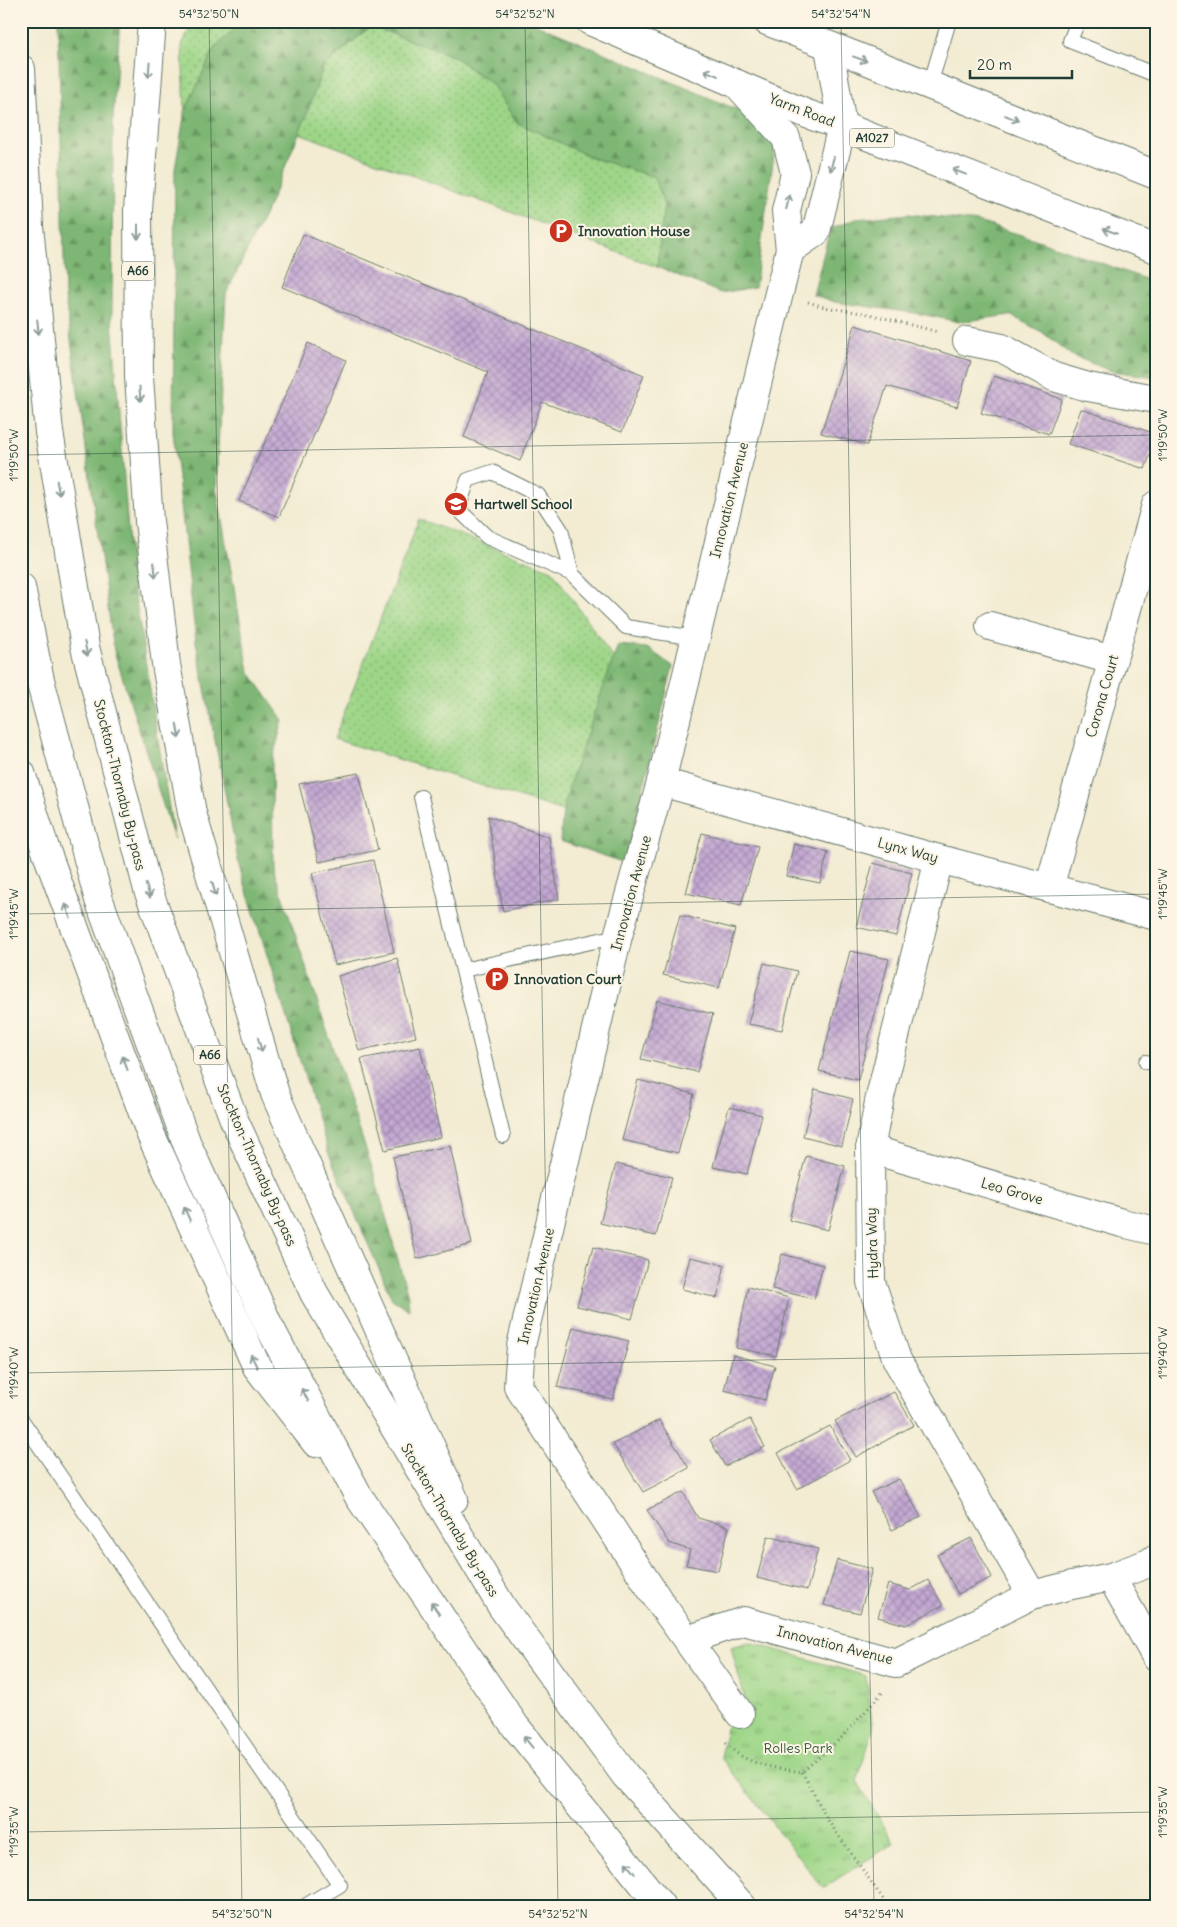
<svg xmlns="http://www.w3.org/2000/svg" width="1177" height="1927" viewBox="0 0 1177 1927" font-family="Delius,sans-serif">
<style>
.grass{fill:url(#grass-dots);stroke:#5e8a5e}
.forest{fill:url(#forest-firs);stroke:#4e7a54}
.park{fill:url(#park-tufts);stroke:#5e8a5e}
.building{fill:url(#building-cross-hatch)}
.lines{fill:none;stroke-linecap:round;stroke-linejoin:round}
.service-casing{stroke:#697a6c;stroke-width:16}
.minor-casing{stroke:#697a6c;stroke-width:30}
.primary-casing{stroke:#697a6c;stroke-width:30}
.trunk-casing{stroke:#697a6c;stroke-width:30}
.path{stroke:#697a6c;stroke-width:3;stroke-dasharray:1 4;stroke-linecap:butt}
.service{stroke:#fff;stroke-width:14}
.minor{stroke:#fff;stroke-width:28}
.primary{stroke:#fff;stroke-width:28}
.trunk{stroke:#fff;stroke-width:28}
.oneway{stroke:#8f9e9a}
.ticks{fill:none;stroke:#1f3d34;stroke-width:1;stroke-opacity:0.45}
.labels{text-anchor:middle;stroke-width:4;stroke-linejoin:round;paint-order:stroke}
.shield{fill:#fcf5e5;stroke:#617469;stroke-width:1}
.shield-label{font-size:12px;font-weight:bold;fill:#1f3d34}
.street-label{font-size:14px;fill:#1f3d34;stroke:#fcf5e5}
.poi-label{font-size:14px;font-weight:bold;fill:#1f3d34;stroke:#fcf5e5;text-anchor:start}
.park-label{font-size:14px;fill:#385c45;stroke:#fcf5e5}
.neatline{fill:none;stroke:#1f3d34;stroke-width:2}
.ticks-label{font-size:12px;text-anchor:middle;fill:#1f3d34}
</style>
<defs>
<pattern id="grass-dots" width="8" height="8" patternUnits="userSpaceOnUse" patternTransform="scale(1.25)"><rect width="8" height="8" fill="#9ed688"/><path d="M2 2h.1M6 6h.1" fill="none" stroke="#80af70" stroke-width="1.8" stroke-linecap="round"/></pattern>
<pattern id="forest-firs" width="22" height="20" patternUnits="userSpaceOnUse" patternTransform="scale(1.25)"><rect width="22" height="20" fill="#7eb774"/><path d="M5 1l3.5 6h-7zM16 11l3.5 6h-7z" fill="#679660"/></pattern>
<pattern id="park-tufts" width="24" height="20" patternUnits="userSpaceOnUse" patternTransform="scale(1.25)"><rect width="24" height="20" fill="#9ed688"/><path d="M3 7l-1-3M5 7V3M7 7l1-3M15 17l-1-3M17 17v-4M19 17l1-3" fill="none" stroke="#80af70"/></pattern>
<pattern id="building-cross-hatch" width="8" height="8" patternUnits="userSpaceOnUse" patternTransform="scale(1.25)"><rect width="8" height="8" fill="#c3a7d3"/><path d="M0 0l8 8M0 8l8-8" fill="none" stroke="#9e89ac"/></pattern>
</defs>
<rect width="100%" height="100%" fill="#fcf5e5"/>
<filter id="ink" filterUnits="userSpaceOnUse"><feTurbulence type="fractalNoise" baseFrequency=".02" numOctaves="2"/><feDisplacementMap in="SourceGraphic" scale="10" xChannelSelector="R" yChannelSelector="G"/><feConvolveMatrix kernelMatrix="1 2 1 2 8 2 1 2 1" color-interpolation-filters="sRGB"/></filter>
<filter id="wash" filterUnits="userSpaceOnUse"><feTurbulence type="fractalNoise" baseFrequency=".0096" numOctaves="4" result="noise"/><feDisplacementMap in="SourceGraphic" scale="20" xChannelSelector="R" yChannelSelector="G"/><feGaussianBlur stdDeviation="1.12" result="paint"/><feColorMatrix in="noise" values="0 0 0 0 0 0 0 0 0 0 0 0 0 0 0 0 0 1.4 0 .05"/><feComposite in="paint" operator="in"/></filter>
<g filter="url(#wash)">
<rect width="100%" height="100%" fill="#f3ecd3"/>
<!-- grass -->
<g class="grass">
<polygon points="193,21 244,21 215,47 185,111 182,45"/>
<polygon points="371,26 453,56 492,84 516,122 593,158 655,177 664,205 657,267 299,133 323,67"/>
<polygon points="419,519 552,570 614,659 572,777 563,811 334,739"/>
</g>
<!-- forest -->
<g class="forest">
<polygon points="58,21 120,21 113,119 112,319 131,571 174,839 114,651 65,297"/>
<polygon points="244,21 529,21 778,127 755,287 721,293 657,267 664,205 655,177 593,158 516,122 492,84 453,56 371,26 323,67 307,114 271,201 226,294 216,487 249,671 283,720 272,761 273,867 374,1174 408,1296 409,1310 392,1299 329,1154 239,865 196,642 173,432 175,169 185,111 215,47"/>
<polygon points="909,214 978,222 1038,240 1156,283 1156,377 1111,371 1071,355 1042,332 1010,315 959,322 921,314 835,302 813,295 830,229 855,219"/>
<polygon points="618,645 647,648 673,666 625,863 560,841 563,811 572,777"/>
</g>
<!-- park -->
<polygon class="park" points="749,1642 866,1676 873,1730 857,1781 894,1843 823,1888 721,1758 726,1728 740,1714 745,1699 731,1647"/>
<g id="blocks">
<!-- building -->
<g class="building">
<polygon points="303,234 644,375 622,432 542,402 520,461 464,437 488,372 282,287"/>
<polygon points="855,325 971,361 957,407 887,386 867,445 821,433"/>
<polygon points="308,343 346,360 279,517 239,501"/>
<polygon points="994,376 1062,399 1049,434 981,413"/>
<polygon points="1081,409 1156,434 1156,439 1145,469 1068,444"/>
<polygon points="359,773 378,850 319,862 299,784"/>
<polygon points="488,816 549,837 559,899 503,911"/>
<polygon points="702,833 758,847 741,905 686,893"/>
<polygon points="794,844 828,852 820,883 786,876"/>
<polygon points="373,860 394,952 335,965 312,873"/>
<polygon points="873,863 912,873 896,936 856,927"/>
<polygon points="680,915 735,929 719,988 663,975"/>
<polygon points="850,951 889,959 858,1080 819,1071"/>
<polygon points="397,958 416,1037 359,1051 338,976"/>
<polygon points="764,963 797,971 782,1030 748,1024"/>
<polygon points="657,1000 713,1014 697,1072 641,1059"/>
<polygon points="420,1047 441,1137 385,1150 361,1059"/>
<polygon points="638,1080 694,1094 678,1153 622,1140"/>
<polygon points="815,1089 853,1099 842,1146 803,1136"/>
<polygon points="729,1107 762,1115 747,1174 713,1167"/>
<polygon points="450,1146 472,1244 417,1259 393,1157"/>
<polygon points="806,1156 845,1166 828,1230 789,1220"/>
<polygon points="616,1164 672,1177 656,1236 600,1223"/>
<polygon points="593,1247 648,1260 632,1319 577,1306"/>
<polygon points="782,1254 823,1265 814,1299 772,1289"/>
<polygon points="690,1257 725,1265 717,1298 682,1289"/>
<polygon points="748,1287 789,1298 776,1356 736,1348"/>
<polygon points="573,1327 629,1341 613,1399 557,1387"/>
<polygon points="733,1355 775,1366 765,1400 724,1390"/>
<polygon points="894,1392 914,1425 856,1457 835,1421"/>
<polygon points="750,1419 765,1447 725,1466 710,1440"/>
<polygon points="659,1420 689,1468 643,1492 613,1444"/>
<polygon points="830,1426 850,1460 797,1489 778,1453"/>
<polygon points="899,1479 921,1517 892,1530 871,1492"/>
<polygon points="683,1492 698,1518 729,1527 718,1571 686,1565 690,1550 669,1543 647,1510"/>
<polygon points="768,1536 818,1549 807,1590 757,1578"/>
<polygon points="971,1538 992,1577 958,1594 937,1555"/>
<polygon points="837,1560 872,1569 860,1613 824,1605"/>
<polygon points="928,1580 943,1605 906,1625 878,1617 888,1584 910,1590"/>
</g>
</g>
</g>
<g filter="url(#ink)">
<use href="#blocks" fill-opacity="0" stroke="#697a6c" stroke-width="1"/>
<g class="lines">
<!-- service casing -->
<g class="service-casing">
<g id="service">
<polyline points="1078,21 1070,41 1156,75"/>
<polyline points="930,85 949,21"/>
<polygon points="492,472 538,495 561,530 572,574 487,537 458,509 468,480"/>
<polyline points="572,574 626,627 695,638"/>
<polyline points="421,797 503,1136"/>
<polyline points="463,970 618,936"/>
<polyline points="1146,1062 1156,1064"/>
<polyline points="21,1419 340,1885 305,1906"/>
</g>
</g>
<!-- minor casing -->
<g class="minor-casing">
<g id="minor">
<polyline points="737,84 786,138 795,173 786,211 790,250 779,293 661,782 618,936 521,1346 518,1386 661,1604 687,1640 744,1621 896,1663 1032,1595 1072,1585 1111,1577 1149,1563 1156,1558"/>
<polyline points="790,250 816,232 842,126 829,47"/>
<polyline points="967,341 1002,348 1054,377 1088,387 1156,399"/>
<polyline points="990,626 1112,660"/>
<polyline points="661,782 939,859 1156,916"/>
<polyline points="939,859 880,1097 870,1149 871,1282 897,1360 1032,1595"/>
<polyline points="1049,888 1156,505"/>
<polyline points="870,1149 1122,1223 1156,1231"/>
<polyline points="1111,1577 1156,1657"/>
<polyline points="687,1640 740,1714"/>
</g>
</g>
<!-- primary casing -->
<g class="primary-casing">
<g id="primary">
<polyline points="590,21 807,114 842,126 1156,249"/>
<polyline points="767,21 1156,175"/>
</g>
</g>
<!-- trunk casing -->
<g class="trunk-casing">
<g id="trunk">
<polyline points="152,21 138,210 139,377 149,521 166,664 192,813 275,1094 454,1499"/>
<polyline points="21,69 29,226 49,432 85,647 148,890 235,1122 314,1293 502,1607 625,1775 742,1906"/>
<polyline points="21,587 40,680 99,900 187,1144 268,1324 359,1497 515,1726 661,1906"/>
<polyline points="21,773 45,848 151,1135 257,1367 316,1443"/>
</g>
</g>
<!-- path -->
<g class="path">
<polyline points="808,302 824,307 869,314 938,332"/>
<path d="M726 1743C744 1765 776 1768 802 1772L841 1738 882 1693"/>
<polyline points="802,1772 829,1822 888,1906"/>
</g>
<!-- service -->
<use href="#service" class="service"/>
<!-- minor -->
<use href="#minor" class="minor"/>
<!-- primary -->
<use href="#primary" class="primary"/>
<!-- trunk -->
<use href="#trunk" class="trunk"/>
</g>
<!-- one-way arrows -->
<defs><path id="oneway-shaft" d="M-6 0H5M1.5-3L5.5 0L1.5 3" fill="none" stroke-width="1.6" stroke-linecap="round" stroke-linejoin="round" transform="scale(1.25)"/></defs>
<g class="oneway">
<use href="#oneway-shaft" transform="translate(860 59) rotate(20)"/>
<use href="#oneway-shaft" transform="translate(149 70) rotate(94)"/>
<use href="#oneway-shaft" transform="translate(711 73) rotate(-157)"/>
<use href="#oneway-shaft" transform="translate(1012 118) rotate(22)"/>
<use href="#oneway-shaft" transform="translate(832 164) rotate(104)"/>
<use href="#oneway-shaft" transform="translate(959 172) rotate(-159)"/>
<use href="#oneway-shaft" transform="translate(788 202) rotate(-76)"/>
<use href="#oneway-shaft" transform="translate(1110 231) rotate(-159)"/>
<use href="#oneway-shaft" transform="translate(138 232) rotate(90)"/>
<use href="#oneway-shaft" transform="translate(38 327) rotate(84)"/>
<use href="#oneway-shaft" transform="translate(140 394) rotate(86)"/>
<use href="#oneway-shaft" transform="translate(58 488) rotate(80)"/>
<use href="#oneway-shaft" transform="translate(155 570) rotate(83)"/>
<use href="#oneway-shaft" transform="translate(86 649) rotate(77)"/>
<use href="#oneway-shaft" transform="translate(178 731) rotate(80)"/>
<use href="#oneway-shaft" transform="translate(214 889) rotate(74)"/>
<use href="#oneway-shaft" transform="translate(148 891) rotate(72)"/>
<use href="#oneway-shaft" transform="translate(68 911) rotate(-110)"/>
<use href="#oneway-shaft" transform="translate(260 1045) rotate(74)"/>
<use href="#oneway-shaft" transform="translate(125 1063) rotate(-110)"/>
<use href="#oneway-shaft" transform="translate(187 1214) rotate(-114)"/>
<use href="#oneway-shaft" transform="translate(254 1361) rotate(-116)"/>
<use href="#oneway-shaft" transform="translate(305 1395) rotate(-118)"/>
<use href="#oneway-shaft" transform="translate(435 1608) rotate(-124)"/>
<use href="#oneway-shaft" transform="translate(528 1742) rotate(-129)"/>
<use href="#oneway-shaft" transform="translate(630 1868) rotate(-129)"/>
</g>
</g>
<!-- ticks -->
<path class="ticks" d="M209 21 242 1906M525 21 558 1906M841 21 874 1906M21 455 1156 435M21 914 1156 894M21 1373 1156 1353M21 1832 1156 1812"/>
<!-- icons -->
<defs>
<g id="parking-disc" transform="scale(1.25)"><circle r="9.5" fill="#c8321e" stroke="#fcf5e5"/><path d="M-3.5-5.5H1a3.5 3.5 0 0 1 0 7H-1V5.5H-3.5ZM-1-3.4V-.6H.8a1.4 1.4 0 0 0 0-2.8Z" fill="#fff"/></g>
<g id="school-disc" transform="scale(1.25)"><circle r="9.5" fill="#c8321e" stroke="#fcf5e5"/><path d="M0-5L7-2L0 1L-7-2ZM-4 1L0 2.5L4 1V4Q0 6-4 4Z" fill="#fff"/></g>
</defs>
<g fill-rule="evenodd">
<use href="#parking-disc" x="561" y="231"/>
<use href="#school-disc" x="456" y="504"/>
<use href="#parking-disc" x="497" y="979"/>
</g>
<g class="labels">
<!-- shield labels -->
<g class="shield">
<rect x="849.5" y="128.5" width="45" height="19" rx="4"/>
<rect x="122" y="261.5" width="32" height="19" rx="4"/>
<rect x="194" y="1045.5" width="32" height="19" rx="4"/>
</g>
<g class="shield-label">
<text x="872" y="142">A1027</text>
<text x="138" y="275">A66</text>
<text x="210" y="1059">A66</text>
</g>
<!-- street labels -->
<g class="street-label">
<text transform="translate(802 110) rotate(21)" y="5">Yarm Road</text>
<text transform="translate(729 500) rotate(-76)" y="5">Innovation Avenue</text>
<text transform="translate(1102 696) rotate(-74)" y="5">Corona Court</text>
<text transform="translate(120 785) rotate(76)" y="5">Stockton-Thornaby By-pass</text>
<text transform="translate(908 850) rotate(15)" y="5">Lynx Way</text>
<text transform="translate(631 893) rotate(-75)" y="5">Innovation Avenue</text>
<text transform="translate(257 1165) rotate(66)" y="5">Stockton-Thornaby By-pass</text>
<text transform="translate(1012 1191) rotate(16)" y="5">Leo Grove</text>
<text transform="translate(872 1243) rotate(-92)" y="5">Hydra Way</text>
<text transform="translate(536 1286) rotate(-77)" y="5">Innovation Avenue</text>
<text transform="translate(450 1520) rotate(59)" y="5">Stockton-Thornaby By-pass</text>
<text transform="translate(835 1645) rotate(14)" y="5">Innovation Avenue</text>
</g>
<!-- poi labels -->
<g class="poi-label">
<text x="578" y="236">Innovation House</text>
<text x="474" y="509">Hartwell School</text>
<text x="514" y="984">Innovation Court</text>
</g>
<!-- park labels -->
<g class="park-label">
<text x="798" y="1753">Rolles Park</text>
</g>
</g>
<!-- margin -->
<rect width="1177" height="1927" fill="none" stroke="#fcf5e5" stroke-width="55"/>
<!-- scale -->
<path d="M970 70v8h102v-8" fill="none" stroke="#1f3d34" stroke-width="2.5"/>
<text x="977" y="70" font-size="15" fill="#1f3d34" stroke="#fcf5e5" stroke-width="4" paint-order="stroke">20 m</text>
<rect x="28" y="28" width="1122" height="1872" class="neatline"/>
<g class="ticks-label">
<text x="209" y="18">54°32'50"N</text>
<text x="525" y="18">54°32'52"N</text>
<text x="841" y="18">54°32'54"N</text>
<text transform="translate(1163 435) rotate(-90)" y="4">1°19'50"W</text>
<text transform="translate(14 455) rotate(-90)" y="4">1°19'50"W</text>
<text transform="translate(1163 894) rotate(-90)" y="4">1°19'45"W</text>
<text transform="translate(14 914) rotate(-90)" y="4">1°19'45"W</text>
<text transform="translate(1163 1353) rotate(-90)" y="4">1°19'40"W</text>
<text transform="translate(14 1373) rotate(-90)" y="4">1°19'40"W</text>
<text transform="translate(1163 1812) rotate(-90)" y="4">1°19'35"W</text>
<text transform="translate(14 1832) rotate(-90)" y="4">1°19'35"W</text>
<text x="242" y="1918">54°32'50"N</text>
<text x="558" y="1918">54°32'52"N</text>
<text x="874" y="1918">54°32'54"N</text>
</g>
</svg>
